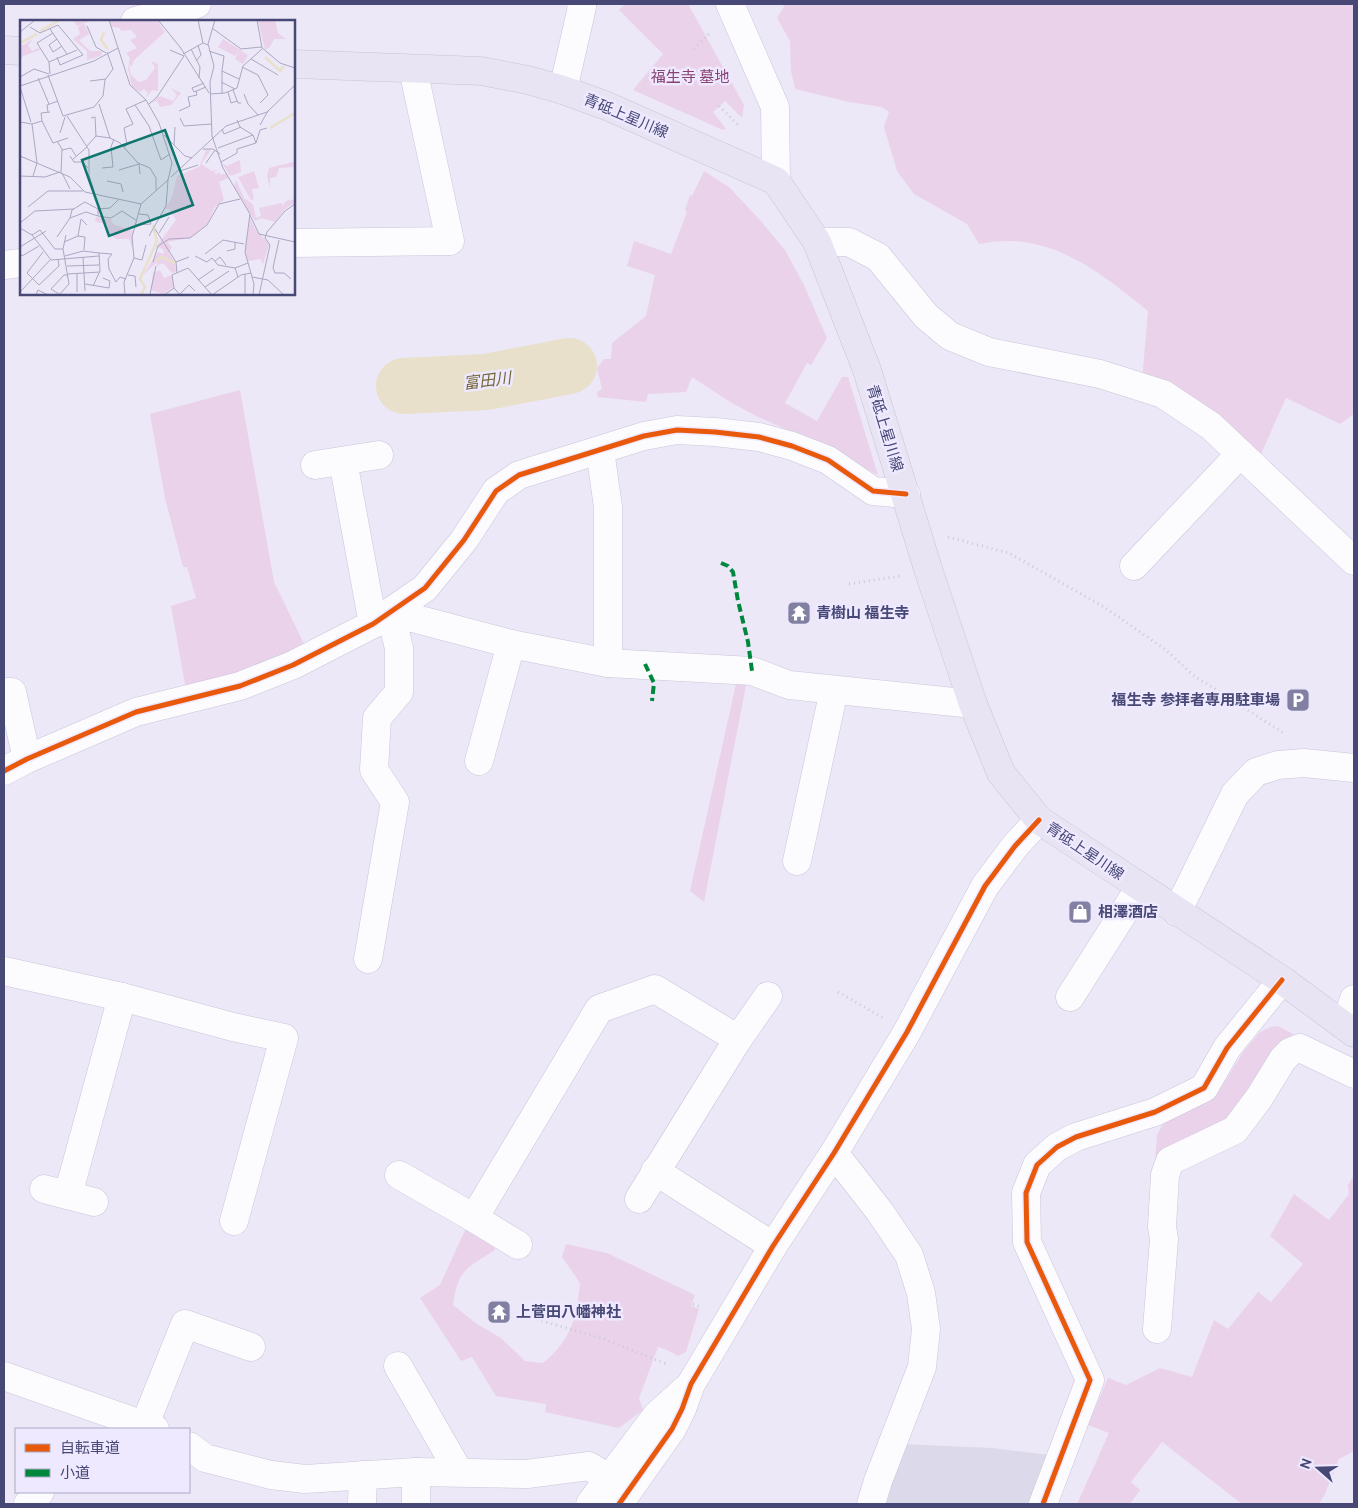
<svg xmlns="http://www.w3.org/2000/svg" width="1358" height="1508" viewBox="0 0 1358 1508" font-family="Cabin,'Noto Sans JP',sans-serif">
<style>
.industrial{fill:#dcd9ea}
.green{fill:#ebd2eb}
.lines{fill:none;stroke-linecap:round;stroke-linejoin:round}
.river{stroke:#e8e0ca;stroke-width:56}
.minor-casing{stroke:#c8c6d9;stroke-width:29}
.major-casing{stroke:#c5c5d6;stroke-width:29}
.path{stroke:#cac9d8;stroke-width:3;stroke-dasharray:1 4;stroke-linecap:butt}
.minor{stroke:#fcfcfe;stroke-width:28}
.major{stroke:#e8e4f3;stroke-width:28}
.quiet{stroke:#00873e;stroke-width:4;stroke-dasharray:8 4;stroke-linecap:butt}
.cycleway-casing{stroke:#eee9ff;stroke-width:8}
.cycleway{stroke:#e8590c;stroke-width:5}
.labels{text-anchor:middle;stroke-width:5;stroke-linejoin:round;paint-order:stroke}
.park-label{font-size:15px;fill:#894472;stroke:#eee9ff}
.street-label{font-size:15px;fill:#474876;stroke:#eee9ff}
.poi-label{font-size:15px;font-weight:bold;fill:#474876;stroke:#eee9ff;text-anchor:start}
.water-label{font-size:16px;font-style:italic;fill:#756838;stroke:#eee9ff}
.inset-river{fill:none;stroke:#e8e0ca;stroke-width:2.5}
.inset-road{fill:none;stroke:#aaa8c3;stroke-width:1}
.view{fill:#0f766e;fill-opacity:0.15;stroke:#0f766e;stroke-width:2.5}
.inset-edge{fill:none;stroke:#474876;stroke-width:2.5}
</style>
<rect width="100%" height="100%" fill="#ece8f7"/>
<!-- industrial -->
<polygon class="industrial" points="901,1444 992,1448 1050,1455 1031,1504 875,1504"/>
<!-- green -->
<g class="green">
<polygon points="625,4 688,4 744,105 742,118 725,101 713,112 726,129 723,130 633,90 663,54 619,10"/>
<path d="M783 4H1354V414L1340 424 1286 398 1257 463 1142 380 1148 311C1098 271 1048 229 979 244L967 224 914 194 897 171 884 127 889 112 882 107 849 102 795 89 791 71 790 41 777 18 784 7Z"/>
<polygon points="704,171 730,188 760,220 785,250 804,285 827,338 811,365 807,363 785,403 817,421 842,377 848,377 878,475 811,440 758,417 730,402 692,377 686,392 648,394 646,402 598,397 597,392 602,389 597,368 604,359 611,359 612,343 646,316 655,275 627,266 634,241 671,254 687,212 685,210 690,195 692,196"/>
<polygon points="240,390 274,582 308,652 186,690 171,606 196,598 187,567 183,567 165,498 150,414"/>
<polygon points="748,675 704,902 690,891 736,684 719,678"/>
<polygon points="1278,1026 1293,1034 1272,1059 1237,1117 1169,1154 1152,1204 1157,1135 1163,1124 1206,1099 1222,1086 1244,1051 1260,1032 1271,1027"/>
<polygon points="1354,1175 1354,1451 1339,1459 1325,1494 1319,1504 1242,1504 1162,1442 1131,1482 1140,1490 1130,1504 1077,1504 1109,1433 1088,1425 1108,1378 1126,1385 1160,1368 1192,1377 1214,1320 1228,1329 1258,1292 1271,1302 1303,1264 1270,1236 1294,1194 1329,1220 1349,1194 1348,1185"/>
<path d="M466 1228 493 1244 495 1250C466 1269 458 1269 453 1305L477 1324 501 1338 525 1361 543 1363C572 1339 576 1319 580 1283L562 1257 566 1244 607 1253 695 1295 691 1306 699 1309 686 1352 678 1356 667 1350 658 1347 639 1398 643 1410 619 1428 545 1412 546 1404 496 1396 472 1357 461 1361 420 1298 440 1285Z"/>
</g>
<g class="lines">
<!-- river -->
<polyline class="river" points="404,386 486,382 569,366"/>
<!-- minor casing -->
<g class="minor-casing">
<g id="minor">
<polyline points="730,4 775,107 776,181"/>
<polyline points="135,21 189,7 197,4"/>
<polyline points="563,90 582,7 581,4"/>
<polyline points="817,242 849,242 878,257 926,316 950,336 989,352 1100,374 1163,394 1211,426 1354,561"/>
<polyline points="294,243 450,241 413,69"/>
<polyline points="4,265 21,263"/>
<polyline points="600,450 608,507 608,663"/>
<polyline points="343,461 373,624"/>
<polyline points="315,465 379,455"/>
<polyline points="1134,566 1240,454"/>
<polyline points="4,692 12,692 27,759"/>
<polyline points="479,761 511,644"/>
<polyline points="4,771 27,759 136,712 240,686 293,665 373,624 425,588 464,540 496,491 519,475 644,436 677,430 715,432 759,437 792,446 828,460 873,491 906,494"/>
<polyline points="797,861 834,690"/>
<polyline points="1177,912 1235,794 1256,772 1278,765 1304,763 1354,768"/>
<polyline points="368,959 395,802 374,770 377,718 399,692 399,648 390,612 511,644 608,663 752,671 789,685 973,704"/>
<polyline points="4,971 122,997 233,1027 284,1038 234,1221"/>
<polyline points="1070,997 1140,887"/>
<polyline points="1345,1026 1354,999"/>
<polyline points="834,1153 880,1212 909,1255 921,1293 926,1329 922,1367 878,1481 871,1504"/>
<polyline points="655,1171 773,1246"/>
<polyline points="399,1175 474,1218 518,1245"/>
<polyline points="44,1189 94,1202"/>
<polyline points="68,1195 122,997"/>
<polyline points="639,1199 738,1039 768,996"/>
<polyline points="474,1218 599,1009 655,989 738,1039"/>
<polyline points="1157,1329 1164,1239 1162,1227 1165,1175 1170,1161 1235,1130 1259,1098 1283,1059 1290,1052 1300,1048 1354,1074"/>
<polyline points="398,1366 459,1472"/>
<polyline points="4,1376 155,1429"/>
<polyline points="145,1424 185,1324 251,1347"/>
<polyline points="189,1446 205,1458 271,1475 305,1479 416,1472 527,1474 589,1466 608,1478"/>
<polyline points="416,1472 416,1504"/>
<polyline points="28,1504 40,1492"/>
<polyline points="362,1504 363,1475"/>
<polyline points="590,1504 657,1415 686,1389"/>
<polyline points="619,1504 672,1429 682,1409 691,1384 773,1246 834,1153 907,1032 985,886 1015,846 1039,820"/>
<polyline points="1043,1504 1090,1380 1027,1242 1026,1193 1037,1165 1057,1147 1076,1137 1155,1112 1204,1088 1227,1048 1282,980"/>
</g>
</g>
<!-- major casing -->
<g class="major-casing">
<g id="major">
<polyline points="4,50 21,51"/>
<polyline points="294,64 481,71 528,80 563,90 607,106 776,181 817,242 867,370 928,569 973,704 1001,773 1039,820 1282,980 1354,1033"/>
</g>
</g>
<!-- path -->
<g class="path">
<polyline points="694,49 711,32"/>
<polyline points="719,106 739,126"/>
<polyline points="948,537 1009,553 1104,607 1166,650 1193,675 1285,734"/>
<polyline points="849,584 900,576"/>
<polyline points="838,992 883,1018"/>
<polyline points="693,1304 701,1307"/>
<polyline points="532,1318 604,1339 669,1365"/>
</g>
<!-- minor -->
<use href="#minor" class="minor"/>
<!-- major -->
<use href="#major" class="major"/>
<!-- quiet -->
<g class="quiet">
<polyline points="721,563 728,566 733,572 738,601 748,642 752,671"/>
<polyline points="645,664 654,683 652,701"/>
</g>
<!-- cycleway casing -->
<g class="cycleway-casing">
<g id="cycleway">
<polyline points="4,771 27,759 136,712 240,686 293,665 373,624 425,588 464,540 496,491 519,475 644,436 677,430 715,432 759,437 792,446 828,460 873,491 906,494"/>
<polyline points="619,1504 672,1429 682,1409 691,1384 773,1246 834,1153 907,1032 985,886 1015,846 1039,820"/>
<polyline points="1043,1504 1090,1380 1027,1242 1026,1193 1037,1165 1057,1147 1076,1137 1155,1112 1204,1088 1227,1048 1282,980"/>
</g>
</g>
<!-- cycleway -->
<use href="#cycleway" class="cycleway"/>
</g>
<!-- icons -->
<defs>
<g id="temple-square" transform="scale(1.25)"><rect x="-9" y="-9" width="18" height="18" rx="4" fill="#8180a3" stroke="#eee9ff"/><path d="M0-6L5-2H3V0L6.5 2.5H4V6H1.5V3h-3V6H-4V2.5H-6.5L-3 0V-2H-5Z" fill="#fff"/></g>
<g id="parking-square" transform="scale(1.25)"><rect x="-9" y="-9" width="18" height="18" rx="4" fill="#8180a3" stroke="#eee9ff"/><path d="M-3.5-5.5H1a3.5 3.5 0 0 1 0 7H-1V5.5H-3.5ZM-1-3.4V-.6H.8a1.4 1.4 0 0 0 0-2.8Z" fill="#fff"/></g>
<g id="shop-square" transform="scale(1.25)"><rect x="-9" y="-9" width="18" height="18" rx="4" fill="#8180a3" stroke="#eee9ff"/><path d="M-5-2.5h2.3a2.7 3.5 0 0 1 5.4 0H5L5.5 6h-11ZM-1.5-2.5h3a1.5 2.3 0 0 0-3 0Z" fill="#fff"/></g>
</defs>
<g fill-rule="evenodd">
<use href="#temple-square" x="799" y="613"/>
<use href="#parking-square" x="1298" y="700"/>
<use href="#shop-square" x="1080" y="912"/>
<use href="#temple-square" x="499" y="1312"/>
</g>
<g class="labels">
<!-- park labels -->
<g class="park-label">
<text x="690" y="82">福生寺 墓地</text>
</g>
<!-- street labels -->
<g class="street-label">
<text transform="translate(626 116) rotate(23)" y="5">青砥上星川線</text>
<text transform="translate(885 428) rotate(73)" y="5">青砥上星川線</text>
<text transform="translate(1085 851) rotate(34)" y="5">青砥上星川線</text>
</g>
<!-- poi labels -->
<g class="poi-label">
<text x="816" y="618">青樹山 福生寺</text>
<text x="1280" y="705" text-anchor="end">福生寺 参拝者専用駐車場</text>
<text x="1098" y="917">相澤酒店</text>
<text x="516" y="1317">上菅田八幡神社</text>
</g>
<!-- water labels -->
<g class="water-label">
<text transform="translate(487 380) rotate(-7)" y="6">富田川</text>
</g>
</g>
<!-- overview -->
<g transform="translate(20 20)">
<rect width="275" height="275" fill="#ece8f7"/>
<path d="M53 0H75L64 3 69 14 59 20 70 31H82L81 36 67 40V31L53 19 60 14 58 7 63 4 57 6ZM89 0H137L145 12 114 40 112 46 109 45 111 55 119 62 126 60 135 48 131 41 138 44V71L132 70 126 78 128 73 124 69 120 72 112 67 108 48 110 38 106 33 117 28 110 20 117 17 111 10 101 11 100 8 91 7ZM238 0H255L258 13 266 19H254L250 27 245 30ZM13 19 8 25 12 31 19 28 20 30 3 36 0 41V27ZM203 19 228 35 223 44 215 39 219 31 215 36 198 27ZM151 68 161 73 151 85 140 87 137 81 131 83 140 76 153 81 157 75ZM182 129 191 130 181 144 192 151 199 150 194 152 196 154 200 152V155L206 153 209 158 199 162 204 180 195 187 187 204 170 218 147 222 152 227 149 233 155 242 156 252 152 253 143 243 137 246V242L123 255 138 232 144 234 143 229 136 227 156 200 149 189H145L152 177 157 156 179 147 186 131ZM220 140 221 152 210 156 202 143 207 146ZM273 142 274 147 259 148 256 157 250 158V168L247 156 249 148ZM234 151 239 168 232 169 234 179 231 180 218 157ZM216 160 224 178 233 184 236 198 241 196 239 188 262 183 263 186 266 181 275 179V183L266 188 255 202 242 198 235 201 214 167ZM76 197 91 199 93 204 113 211 112 228 109 219H96L86 212 88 204 75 202ZM230 198 236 210 249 224 243 244 240 239 228 241 225 233ZM140 250 144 258 152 255 153 267 143 274 131 270 133 253Z" fill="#ebd2eb"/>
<path class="inset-river" d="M20 11 40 0M84 12 81 20 88 29M0 23 17 14M245 37 260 51 264 46M250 108 275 93M135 241 142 237 155 243M121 275 125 267 120 259 137 221 133 205"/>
<path class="inset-road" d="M89 0 110 65 126 80 139 103 152 143 148 160 121 184 112 217 114 238 104 262 105 275M138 0 160 27 189 73M178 0 183 23 188 25M195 0 188 24 194 46 190 62 192 116 203 148 230 194 225 232 234 264 233 275M237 0 242 28M67 6 76 27 86 33M10 7 20 13 38 5 63 35 40 45 37 37M192 8 221 29 241 27 260 43 275 48M30 9 47 34M0 12 15 0M37 19 29 25 33 32 42 26M171 29 180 47 179 58M189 31 204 36 202 51M163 34 183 23M231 39 258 55M176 41 181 35 178 25M29 42 17 23 33 13M222 47 238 55 248 75 240 83M30 54 29 42 57 30M28 55 43 96 74 87 83 76 85 60 93 49 87 32M0 57 14 49 29 54M18 58 29 84M70 61 86 59M201 62 215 69M184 63 172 68 174 72 186 67M0 66 74 41 98 28M0 67 11 102M213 70 218 83H221M208 72 211 83 217 81M190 74 205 73 217 68 223 46 242 29M202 74V51L219 59M224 74 228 84 238 95M79 84 90 118 100 123 118 143 130 148 136 158V170M129 84 137 77 164 36 150 30M115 85 129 106 141 140 150 134M159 91 170 86 168 77 177 75 176 71M28 92 27 85 38 81M47 96 69 130V155L75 174M71 98 75 97 76 116M160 98 164 106 192 104M217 100 220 107 233 115 236 123M22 101 33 123 48 118M0 102 12 104 17 143 13 156M12 104 22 101 21 93 30 92M240 105 248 91M202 109 204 114 221 107M40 113 45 97M144 115 165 136 172 138M37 121 42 129 41 153M154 125 155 107M67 126 76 116 90 118M104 127 107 125 104 108 113 104 106 89 126 80M198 128 233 115M183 129H193L200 134M42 130 51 128 56 136M0 136 50 157 65 172 121 184M50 136 54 142H62L68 148M52 140 67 127M201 142 217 133V129L236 123 240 110 247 108M186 143 195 130M82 148 93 147 91 127 94 119M99 150 119 144 120 154M160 151 178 145M42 153 50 169M0 156 25 157 40 152M151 157 206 106 247 92 275 65M87 161 101 164 103 172M8 187 28 171H63M230 195 239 214 275 222M78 196 91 198 102 191 117 201M50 198 52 190 65 182 78 189M0 203 15 191 54 189M116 205 131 204 128 195 119 194M0 208 12 215 31 240 79 236M135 209 156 242M139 213 149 197M12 215 20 210 35 229H43M129 216 146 186 148 160M37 217 50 198 66 192 78 196V189L90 188 98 180M259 220 253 248 255 253H264L271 259M44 222 58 216M0 227 26 211M64 230 65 217 58 216 61 199 67 205M207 231 215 229V222M23 232 7 253 19 265 39 246 38 239M0 233 2 236 19 226M79 233 92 234 88 239 89 249 96 262 100 257 106 259M185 234 203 220 224 224M45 236 63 231 79 233 80 251 73 266M175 236 187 242 192 238 198 245 215 248M63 237 65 271M114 238 122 240 126 225M195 241 200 237 206 245M133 242 138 226 149 219 170 218 187 205 199 184 220 179M47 246 79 245M157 253 156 242 169 237M48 254 80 252M57 254V272M108 255 115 256 116 267M218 257 215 248 228 243M232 257 248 260 264 275M178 260 194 249M65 264 89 268 90 261 83 258M185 267 209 251M154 268 152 255 168 248 192 275M0 272 31 239M39 274 31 269 44 255H48M130 274 136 246M160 274 169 265 175 271M16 275 18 270 28 275M39 275 49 264 43 229 46 215M144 275 154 268 160 275M192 275 221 255 231 253M225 275V254M239 275 250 225 245 218 247 212 265 191 275 184"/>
<path class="view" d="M145 110 173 185 89 216 62 140Z"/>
<rect width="275" height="275" class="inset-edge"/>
</g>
<!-- border -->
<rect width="1358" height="1508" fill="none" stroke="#474876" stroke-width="10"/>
<!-- legend -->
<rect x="15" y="1428" width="175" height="65" fill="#eee9ff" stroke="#aba9c8"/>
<rect x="25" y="1444" width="25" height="8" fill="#e8590c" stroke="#aba9c8"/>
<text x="60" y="1453" font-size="15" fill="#474876">自転車道</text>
<rect x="25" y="1469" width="25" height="8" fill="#00873e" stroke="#aba9c8"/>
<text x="60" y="1478" font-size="15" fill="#474876">小道</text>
<!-- north arrow -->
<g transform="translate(1318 1468) rotate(290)" stroke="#eee9ff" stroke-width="4" paint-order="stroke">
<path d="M0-4L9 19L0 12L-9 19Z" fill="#474876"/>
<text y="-8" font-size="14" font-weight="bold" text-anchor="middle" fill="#474876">N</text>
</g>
</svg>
